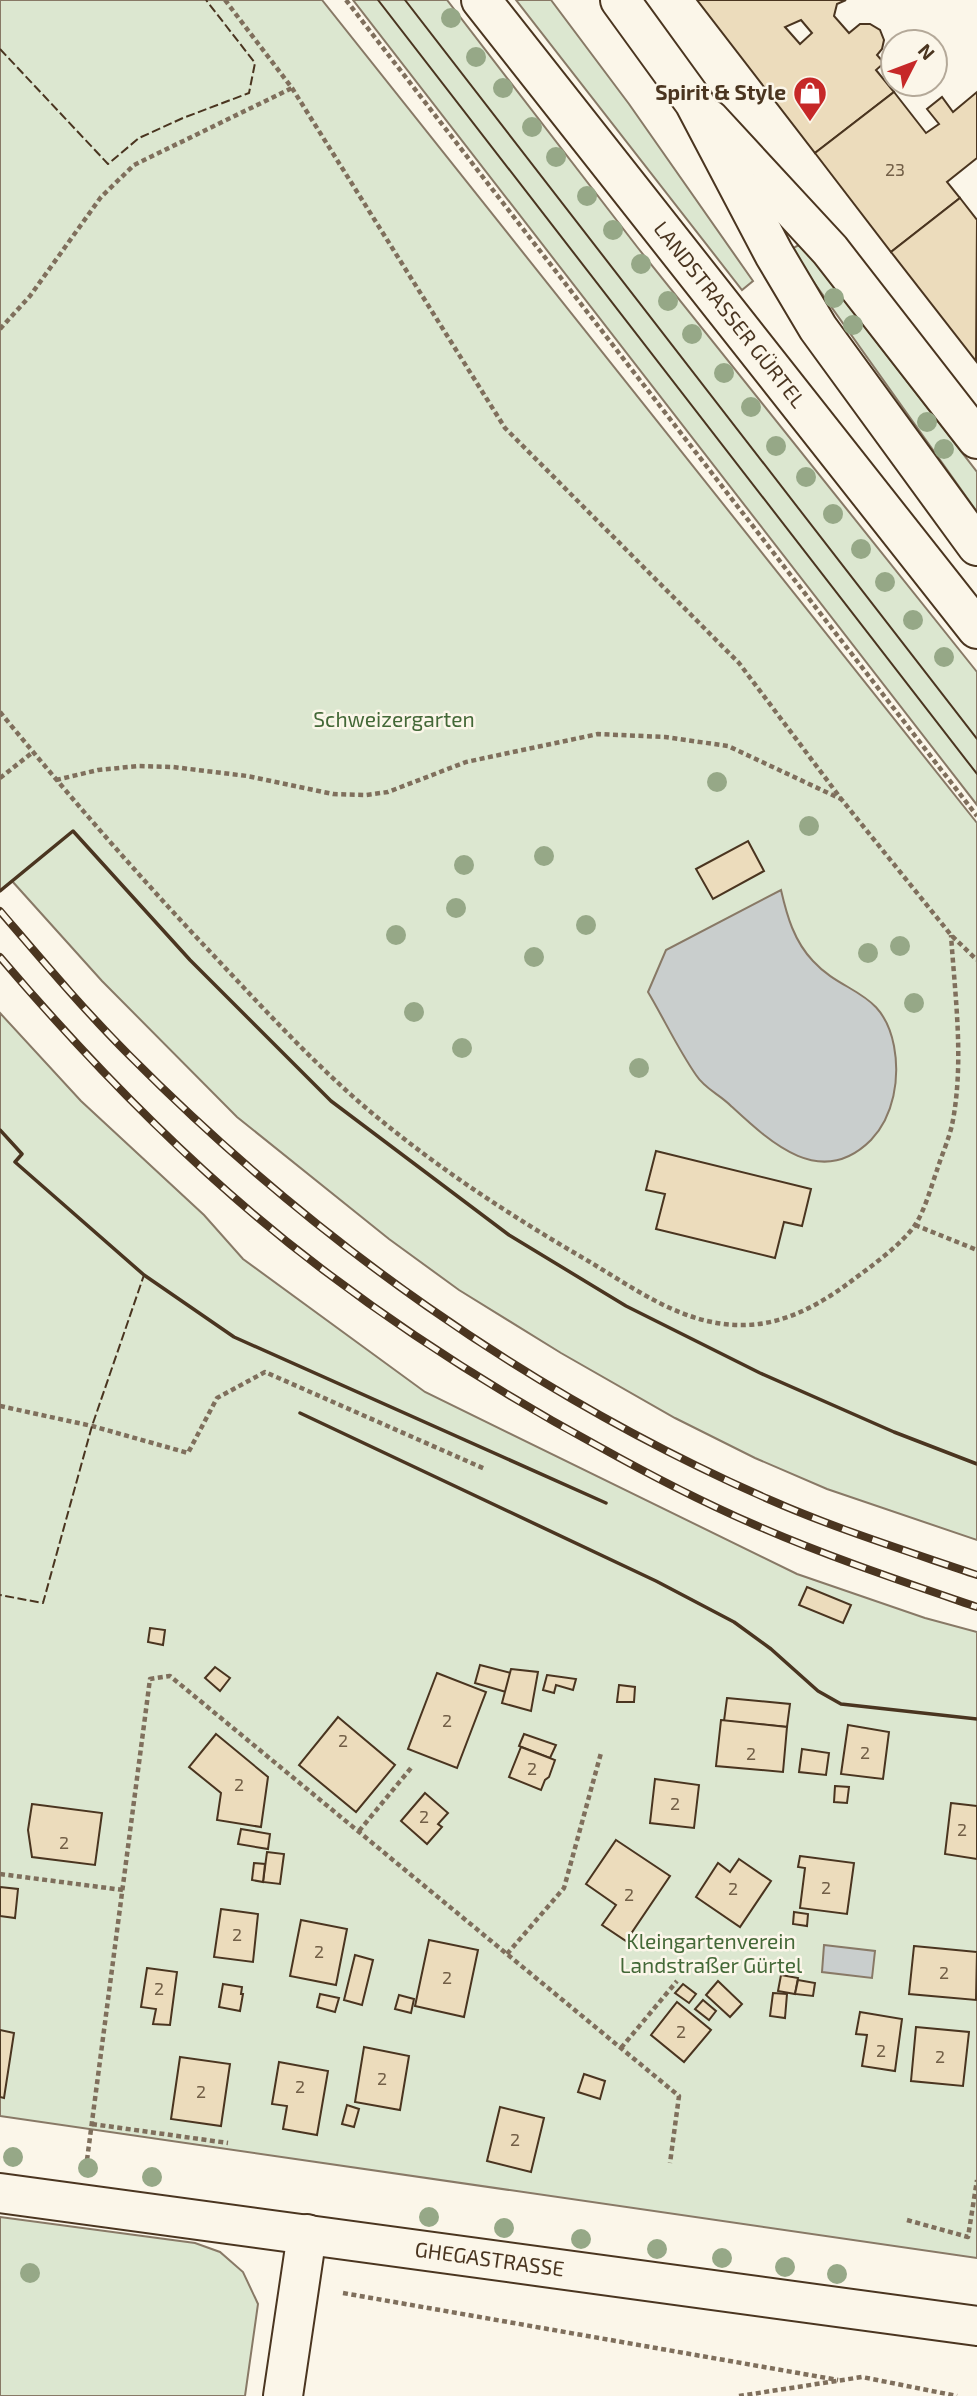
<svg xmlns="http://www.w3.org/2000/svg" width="977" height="2396" viewBox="0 0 977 2396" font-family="'Exo 2',sans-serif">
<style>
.green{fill:#dce7d0;stroke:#887966;stroke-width:2}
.water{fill:#c9cecd;stroke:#887966;stroke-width:2}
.building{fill:#ecdcbc;stroke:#4a3520;stroke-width:2;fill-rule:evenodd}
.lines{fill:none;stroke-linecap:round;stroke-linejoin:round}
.minor-casing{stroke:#4a3520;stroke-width:42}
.tertiary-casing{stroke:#4a3520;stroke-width:42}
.primary-casing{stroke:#4a3520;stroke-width:42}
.path{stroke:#7f6f5c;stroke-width:4.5;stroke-dasharray:5 3.5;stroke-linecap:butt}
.minor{stroke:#fbf6e9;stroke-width:38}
.tertiary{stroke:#fbf6e9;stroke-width:38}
.primary{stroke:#fbf6e9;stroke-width:38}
.tram{stroke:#4a3520;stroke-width:2}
.rail-casing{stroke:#4a3520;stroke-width:8}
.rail{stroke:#fbf6e9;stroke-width:5;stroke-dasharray:16;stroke-linecap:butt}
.fence{stroke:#4a3520;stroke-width:2;stroke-dasharray:9 3.5;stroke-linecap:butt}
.wall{stroke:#4a3520;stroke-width:3.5}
.tree{fill:#96a887}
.labels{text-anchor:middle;stroke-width:5;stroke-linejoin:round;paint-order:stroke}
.number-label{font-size:18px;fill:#725f47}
.poi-label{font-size:21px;font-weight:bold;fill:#4a3520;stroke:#fbf6e9;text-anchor:end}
.street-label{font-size:21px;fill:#4a3520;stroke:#fbf6e9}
.park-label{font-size:21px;fill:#436837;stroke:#fbf6e9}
</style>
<rect width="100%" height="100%" fill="#fbf6e9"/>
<!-- green -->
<g class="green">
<polygon points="0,0 322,0 977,823 977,1540 827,1489 755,1458 675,1418 561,1353 459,1290 389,1239 237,1117 102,981 12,881 0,891"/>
<polygon points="353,0 447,0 638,248 977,672 977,805"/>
<polygon points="516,0 551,0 629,104 753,281 742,290"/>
<polygon points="799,245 807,252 977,472 977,512 793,253 793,248"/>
<polygon points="0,1013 81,1101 204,1215 243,1259 425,1392 797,1574 925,1618 977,1632 977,2258 0,2116"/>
<polygon points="0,2217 195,2243 220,2252 243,2272 258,2304 245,2396 0,2396"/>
</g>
<!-- water -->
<g class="water">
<path d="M781 890C787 916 794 941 813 961 844 995 883 989 894 1046 900 1078 894 1116 871 1140 821 1190 771 1143 731 1106 719 1094 705 1089 696 1075 678 1049 664 1019 648 992L666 950Z"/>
<polygon points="824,1945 875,1951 872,1978 822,1972"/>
</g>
<!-- building -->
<g class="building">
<path d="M697 0H846L837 4 834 16 849 33 860 24H870L880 30 884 40 882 49 877 55 884 63 876 70 894 92 815 153ZM801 20 812 33 800 44 785 27Z"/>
<polygon points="894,92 926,133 939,124 927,109 942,97 953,112 977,92 977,158 947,182 960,198 891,252 815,153"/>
<polygon points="960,198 977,220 976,361 891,252"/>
<polygon points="748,841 764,871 713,899 696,869"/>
<polygon points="656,1151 811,1189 802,1226 784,1222 775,1258 656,1229 665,1194 646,1190"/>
<polygon points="807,1587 851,1605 843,1623 799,1605"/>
<polygon points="150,1628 165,1630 163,1645 148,1642"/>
<polygon points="480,1665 511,1673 506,1692 475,1683"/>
<polygon points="215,1667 230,1678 220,1691 205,1678"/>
<polygon points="511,1669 538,1672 531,1711 502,1703"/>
<polygon points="437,1673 486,1692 457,1768 408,1749"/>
<polygon points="547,1675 576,1679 573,1690 556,1685 554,1693 543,1690"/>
<polygon points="619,1685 635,1687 634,1702 617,1702"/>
<polygon points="727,1698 790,1704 787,1727 724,1721"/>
<polygon points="338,1717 395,1765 356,1812 299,1765"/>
<polygon points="721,1720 787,1727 783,1772 716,1766"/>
<polygon points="848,1725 889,1732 883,1779 841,1774"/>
<polygon points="216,1734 268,1777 261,1827 217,1820 221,1793 189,1767"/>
<polygon points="524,1734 556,1745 550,1758 519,1746"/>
<polygon points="521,1747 555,1760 549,1777 545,1780 541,1790 509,1777"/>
<polygon points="802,1749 829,1753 826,1775 799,1772"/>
<polygon points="655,1779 699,1785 694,1828 650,1823"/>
<polygon points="835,1786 849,1787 847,1803 834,1802"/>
<polygon points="425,1793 448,1813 438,1824 442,1827 427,1844 401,1821"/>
<polygon points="951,1803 977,1806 977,1859 945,1854"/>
<polygon points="32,1804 102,1813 95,1865 32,1857 28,1830"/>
<polygon points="241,1829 270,1834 268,1849 238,1844"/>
<polygon points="616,1840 670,1876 626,1941 602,1925 616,1905 586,1884"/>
<polygon points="267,1852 284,1854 280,1884 263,1882"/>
<polygon points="800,1856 854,1863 847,1914 800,1908 805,1868 798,1867"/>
<polygon points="739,1859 771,1881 740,1927 696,1897 718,1863 730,1872"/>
<polygon points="254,1863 265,1864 263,1882 252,1880"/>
<polygon points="0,1887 18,1889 15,1918 0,1916"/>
<polygon points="221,1909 258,1914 253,1962 214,1957"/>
<polygon points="794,1912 808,1914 807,1926 793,1924"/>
<polygon points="301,1920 347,1929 336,1985 290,1976"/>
<polygon points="429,1940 478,1950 464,2017 415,2006"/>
<polygon points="914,1946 977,1952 976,2000 909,1994"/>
<polygon points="355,1955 373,1960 362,2005 344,2000"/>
<polygon points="147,1968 177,1972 170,2025 153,2024 156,2009 141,2007"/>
<polygon points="781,1975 798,1978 795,1994 778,1991"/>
<polygon points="798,1980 815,1983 813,1996 795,1994"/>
<polygon points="718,1981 742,2004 730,2017 706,1995"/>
<polygon points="223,1984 242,1987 241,1994 243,1994 240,2011 219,2007"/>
<polygon points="683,1984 696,1994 689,2003 675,1993"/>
<polygon points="773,1993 787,1994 785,2018 770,2016"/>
<polygon points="320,1994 339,1998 335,2012 317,2007"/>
<polygon points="399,1995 414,1999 411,2013 395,2009"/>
<polygon points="703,2000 716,2011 709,2020 695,2009"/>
<polygon points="677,2002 711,2030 684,2062 651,2035"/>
<polygon points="860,2012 902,2019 895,2071 862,2066 867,2035 856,2034"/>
<polygon points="916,2027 969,2032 963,2086 911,2081"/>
<polygon points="0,2030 14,2033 4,2098 0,2097"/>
<polygon points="364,2047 409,2056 400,2110 355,2102"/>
<polygon points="180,2057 230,2064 221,2126 171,2119"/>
<polygon points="279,2062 328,2071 317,2135 283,2129 287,2106 272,2104"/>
<polygon points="584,2074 605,2081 600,2099 578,2092"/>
<polygon points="347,2105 359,2109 354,2127 342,2124"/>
<polygon points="500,2107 544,2118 531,2172 487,2161"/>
</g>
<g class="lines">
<!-- minor casing -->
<g class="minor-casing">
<g id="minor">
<polyline points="709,119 830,250 977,439"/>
<polyline points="283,2396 307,2234"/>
</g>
</g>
<!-- tertiary casing -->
<g class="tertiary-casing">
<g id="tertiary">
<path id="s1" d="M0 2193 977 2326"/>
</g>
</g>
<!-- primary casing -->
<g class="primary-casing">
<g id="primary">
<path id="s2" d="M481 0 977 629"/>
<polyline points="620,0 694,102 774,254 818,328 977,546"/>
</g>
</g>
<!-- path -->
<g class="path">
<polyline points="225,0 292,88 505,428 739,663 842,800 951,935 977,960"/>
<polyline points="346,0 977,816"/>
<polyline points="0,329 30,296 101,197 134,165 292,88"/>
<path d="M0 712C69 796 141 879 216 958 262 1007 307 1056 358 1101 428 1162 509 1215 590 1262 638 1291 687 1327 746 1325 786 1324 823 1303 854 1279 872 1266 903 1243 915 1225 925 1210 931 1187 937 1170 942 1154 950 1137 953 1120 964 1059 955 996 951 935"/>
<polyline points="0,778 33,752"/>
<polyline points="56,780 98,770 139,766 173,767 247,776 333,794 366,795 388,792 466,762 598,734 665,737 728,746 841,799"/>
<polyline points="915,1225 977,1250"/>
<polyline points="0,1406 92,1426 188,1453 217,1398 265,1372 485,1469"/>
<polyline points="359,1831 411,1768"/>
<polyline points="0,1874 123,1890"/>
<polyline points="507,1954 564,1888 601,1753"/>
<polyline points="621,2048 677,1981"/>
<polyline points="92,2124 228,2143"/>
<polyline points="87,2160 150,1679 170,1676 679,2096 670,2163"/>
<polyline points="907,2220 968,2237 977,2180"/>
<polyline points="343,2293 838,2380"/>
<polyline points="739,2396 862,2377 957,2396"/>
</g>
<!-- minor -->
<use href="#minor" class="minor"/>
<!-- tertiary -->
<use href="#tertiary" class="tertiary"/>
<!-- primary -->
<use href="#primary" class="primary"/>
<!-- tram -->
<g class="tram">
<polyline points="378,0 977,774"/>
<polyline points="405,0 977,739"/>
</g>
<!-- rail casing -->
<g class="rail-casing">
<g id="rail">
<path d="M0 911C42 960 83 1009 129 1055 312 1239 529 1394 768 1499 836 1529 907 1551 977 1575"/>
<path d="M0 957C96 1070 203 1179 322 1269 409 1335 502 1394 598 1446 648 1474 700 1501 753 1524 826 1556 901 1581 977 1607"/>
</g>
</g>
<!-- rail -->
<use href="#rail" class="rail"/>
<!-- fence -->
<g class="fence">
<polyline points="0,49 108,164 139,138 183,118 249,93 255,63 206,0"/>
<polyline points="0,1130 22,1154 15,1162 144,1275 92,1426 43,1603 0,1595"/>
</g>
<!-- wall -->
<g class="wall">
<polyline points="0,891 73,831 190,960 331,1101 509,1235 626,1306 760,1373 894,1432 977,1464"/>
<polyline points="0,1130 22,1154 15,1162 144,1275 234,1337 606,1503"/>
<polyline points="300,1413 656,1581 734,1622 771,1649 818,1691 841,1704 977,1719"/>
</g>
</g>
<!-- trees -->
<g class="tree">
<circle cx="451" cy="18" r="10"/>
<circle cx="476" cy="57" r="10"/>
<circle cx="503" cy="88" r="10"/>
<circle cx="532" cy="127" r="10"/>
<circle cx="556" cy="157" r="10"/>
<circle cx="587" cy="196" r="10"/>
<circle cx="613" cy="230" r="10"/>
<circle cx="641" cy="264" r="10"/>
<circle cx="834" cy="298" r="10"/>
<circle cx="668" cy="301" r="10"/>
<circle cx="853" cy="325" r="10"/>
<circle cx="692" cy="334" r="10"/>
<circle cx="724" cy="373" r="10"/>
<circle cx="751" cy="407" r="10"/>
<circle cx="927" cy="422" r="10"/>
<circle cx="776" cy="446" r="10"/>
<circle cx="944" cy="449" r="10"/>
<circle cx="806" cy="477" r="10"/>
<circle cx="833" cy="514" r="10"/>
<circle cx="861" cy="549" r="10"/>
<circle cx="885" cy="582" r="10"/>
<circle cx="913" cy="620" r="10"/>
<circle cx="944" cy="657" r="10"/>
<circle cx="717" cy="782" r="10"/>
<circle cx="809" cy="826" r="10"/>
<circle cx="544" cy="856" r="10"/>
<circle cx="464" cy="865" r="10"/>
<circle cx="456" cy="908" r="10"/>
<circle cx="586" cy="925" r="10"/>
<circle cx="396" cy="935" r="10"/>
<circle cx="900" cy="946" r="10"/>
<circle cx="868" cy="953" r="10"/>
<circle cx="534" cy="957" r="10"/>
<circle cx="914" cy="1003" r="10"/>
<circle cx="414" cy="1012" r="10"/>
<circle cx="462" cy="1048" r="10"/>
<circle cx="639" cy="1068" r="10"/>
<circle cx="13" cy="2157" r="10"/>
<circle cx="88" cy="2168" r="10"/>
<circle cx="152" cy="2177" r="10"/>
<circle cx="429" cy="2217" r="10"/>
<circle cx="504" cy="2228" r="10"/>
<circle cx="581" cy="2239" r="10"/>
<circle cx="657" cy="2249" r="10"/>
<circle cx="722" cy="2258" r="10"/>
<circle cx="785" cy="2267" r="10"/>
<circle cx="30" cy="2273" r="10"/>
<circle cx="837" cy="2274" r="10"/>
</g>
<!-- icons -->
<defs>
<g id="shop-pin" transform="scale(1.75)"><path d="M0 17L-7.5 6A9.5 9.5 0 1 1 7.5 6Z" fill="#c62828" stroke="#fbf6e9"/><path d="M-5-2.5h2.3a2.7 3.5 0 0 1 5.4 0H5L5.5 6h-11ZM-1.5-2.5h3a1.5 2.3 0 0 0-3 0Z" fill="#fff"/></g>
</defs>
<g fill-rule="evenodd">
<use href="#shop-pin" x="810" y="93"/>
</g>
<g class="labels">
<!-- number labels -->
<g class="number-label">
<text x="895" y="176">23</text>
<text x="447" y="1727">2</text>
<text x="343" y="1747">2</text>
<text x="865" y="1759">2</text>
<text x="751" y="1760">2</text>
<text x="532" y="1775">2</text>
<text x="239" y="1791">2</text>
<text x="675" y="1810">2</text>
<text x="424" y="1823">2</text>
<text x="962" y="1836">2</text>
<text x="64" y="1849">2</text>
<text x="826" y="1894">2</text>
<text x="733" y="1895">2</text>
<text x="629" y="1901">2</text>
<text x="237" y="1941">2</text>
<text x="319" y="1958">2</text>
<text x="944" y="1979">2</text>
<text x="447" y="1984">2</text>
<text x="159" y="1995">2</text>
<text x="681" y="2038">2</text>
<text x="881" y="2057">2</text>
<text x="940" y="2063">2</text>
<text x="382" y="2085">2</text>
<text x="300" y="2093">2</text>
<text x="201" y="2098">2</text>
<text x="515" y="2146">2</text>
</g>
<!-- poi labels -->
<g class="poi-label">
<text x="786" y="100">Spirit &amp; Style</text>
</g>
<!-- street labels -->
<g class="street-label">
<text dy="7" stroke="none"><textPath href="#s2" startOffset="401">LANDSTRASSER GÜRTEL</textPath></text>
<text dy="7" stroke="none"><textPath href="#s1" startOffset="494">GHEGASTRASSE</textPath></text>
</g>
<!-- park labels -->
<g class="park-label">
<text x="394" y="727">Schweizergarten</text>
<text x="711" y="1949">Kleingartenverein<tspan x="711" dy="24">Landstraßer Gürtel</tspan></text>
</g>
</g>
<!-- north arrow -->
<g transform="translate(914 63) rotate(48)"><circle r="33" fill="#fbf6e9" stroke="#b4a999" stroke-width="2"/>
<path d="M0-5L12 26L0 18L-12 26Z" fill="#c62828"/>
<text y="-10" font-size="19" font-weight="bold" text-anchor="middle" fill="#4a3520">N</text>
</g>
</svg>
